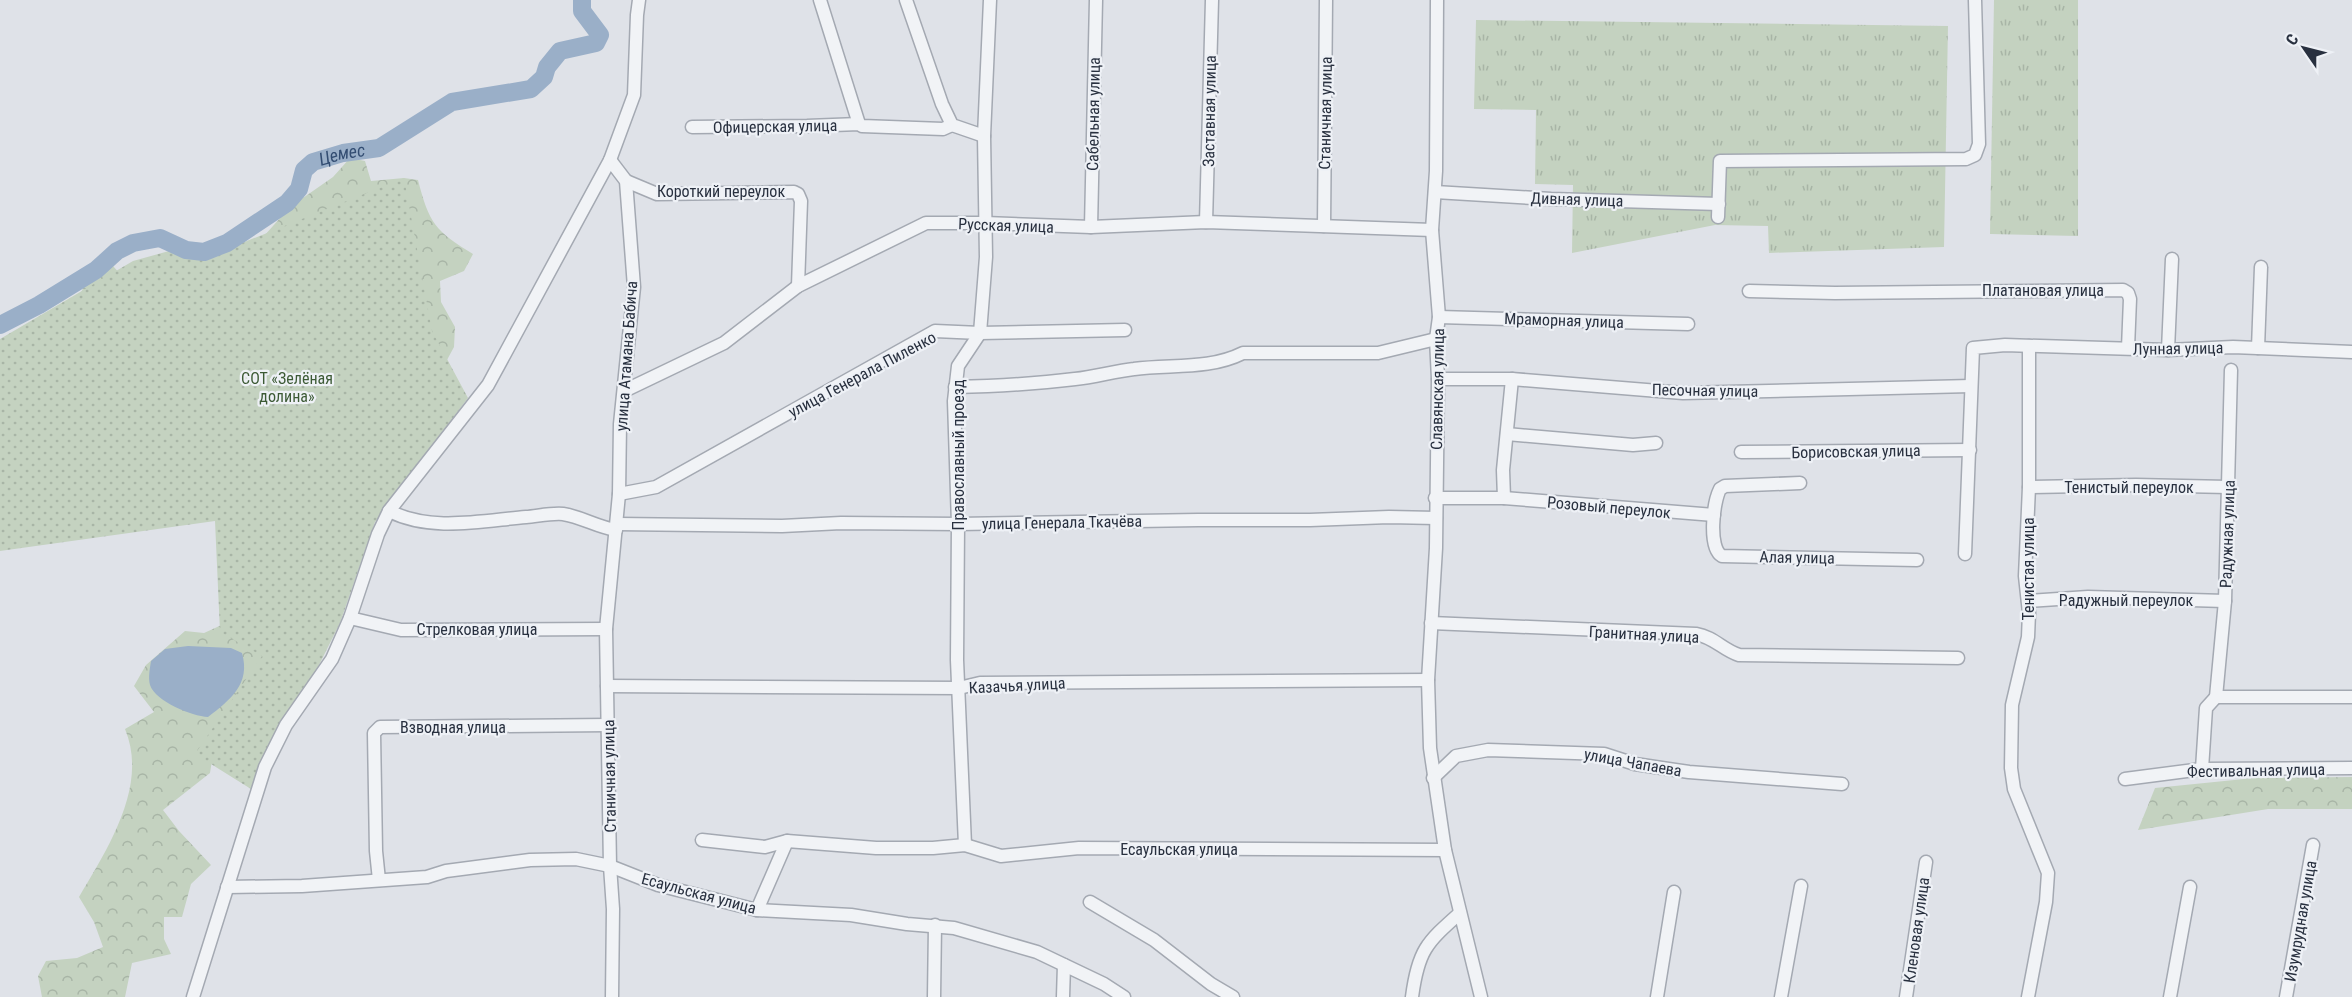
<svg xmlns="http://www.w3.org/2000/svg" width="2352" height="997" viewBox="0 0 2352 997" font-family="'Roboto Condensed',sans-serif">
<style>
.grass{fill:url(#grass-tufts)}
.forest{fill:url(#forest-crowns)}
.park{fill:url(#park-dots)}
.water{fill:#9aafc8}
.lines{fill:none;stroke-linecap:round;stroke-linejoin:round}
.river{stroke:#9aafc8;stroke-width:18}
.minor-casing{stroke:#a4a9b2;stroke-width:15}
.minor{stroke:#f1f3f6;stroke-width:12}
.labels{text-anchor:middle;stroke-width:4.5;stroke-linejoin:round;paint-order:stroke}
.street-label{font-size:16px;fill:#28303f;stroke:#eef1f6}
.park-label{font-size:16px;fill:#3c5a35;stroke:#eef1f6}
.water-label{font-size:18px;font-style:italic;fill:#334d72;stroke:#eef1f6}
</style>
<defs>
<pattern id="grass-tufts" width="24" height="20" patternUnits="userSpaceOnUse" patternTransform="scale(1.5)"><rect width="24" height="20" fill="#c4d2c0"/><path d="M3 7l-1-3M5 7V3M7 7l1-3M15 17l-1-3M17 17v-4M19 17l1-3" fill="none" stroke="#a8b5a6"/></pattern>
<pattern id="forest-crowns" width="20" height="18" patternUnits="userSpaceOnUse" patternTransform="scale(1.5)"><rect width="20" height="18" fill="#c4d2c0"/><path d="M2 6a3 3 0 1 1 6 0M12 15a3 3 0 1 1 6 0" fill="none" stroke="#a8b5a6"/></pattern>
<pattern id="park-dots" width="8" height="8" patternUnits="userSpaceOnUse" patternTransform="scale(1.5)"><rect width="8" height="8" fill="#c4d2c0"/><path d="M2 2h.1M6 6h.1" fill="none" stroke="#a8b5a6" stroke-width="1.8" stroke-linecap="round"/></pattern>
</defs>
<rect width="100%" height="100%" fill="#dfe2e8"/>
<!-- grass -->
<g class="grass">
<polygon points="1994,0 2078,0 2078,236 1990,234"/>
<polygon points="1476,20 1948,26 1944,247 1769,253 1768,226 1715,225 1572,253 1573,185 1535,184 1536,110 1474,109"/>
</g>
<!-- forest -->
<g class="forest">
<path d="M350 158 365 161 371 181 404 178 418 180C429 223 435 231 473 254L464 271 440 281 441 302 455 327 454 347 441 371 77 301 85 284 113 266 121 275 181 266 255 246 290 207 333 177Z"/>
<path d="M226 623 275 650 214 748 210 773 163 810 179 831 211 865 191 884 182 917H164V939L171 954 132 963 125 997H42L38 976 46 961 77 958 103 947 94 922 79 897C107 849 149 786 125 729L154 712 134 686 146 665 185 631 204 633Z"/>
<polygon points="2352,777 2352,809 2268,809 2138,830 2155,788 2254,778"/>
</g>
<!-- park -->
<polygon class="park" points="404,178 432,331 468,398 375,522 340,623 312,679 281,722 251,789 195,754 262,656 220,632 215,521 0,551 0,339 133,261 169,251 207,257"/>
<!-- water -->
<path class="water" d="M188 646 231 648 242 653C251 684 230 700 208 717 192 716 156 702 150 685 148 677 150 668 151 661L165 649Z"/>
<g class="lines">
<!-- river -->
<path class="river" id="s1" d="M0 325 39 305 96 270 117 251 133 243 160 238 186 250 204 252 227 243 287 203 299 189 304 170 313 162 343 153 379 148 452 102 531 89 544 77 547 67 560 51 596 43 600 35 582 11V0"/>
<!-- minor casing -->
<g class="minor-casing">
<g id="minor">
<polyline points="820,0 859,124"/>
<polyline points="906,0 942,104 952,125 984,136"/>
<polyline points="1437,0 1436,171 1432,230 1439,317 1436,339 1438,379 1436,548 1428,680 1430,748 1445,850 1481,997"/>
<polyline points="692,127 807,126 859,124 862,126 943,129 952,125"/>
<polyline points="610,160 626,181 634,287 620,424 619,494 606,629 610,866 613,909 612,997"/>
<polyline points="626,181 657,194 794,192 798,194 801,201 798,286"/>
<polyline points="1435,192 1551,199 1719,204"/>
<polyline points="1718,217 1720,161 1966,159 1975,155 1979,144 1975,0"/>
<polyline points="1206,222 1212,0"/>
<polyline points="1324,226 1326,0"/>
<polyline points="1091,227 1096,0"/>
<polyline points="1749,291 1835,293 2123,290 2128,293 2130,299 2128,348"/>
<polyline points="1439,317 1688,324"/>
<polyline points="2258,348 2261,267"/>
<polyline points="2168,350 2172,259"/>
<polyline points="1438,379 1512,379 1683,393 1971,386"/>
<path d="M955 387C996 386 1035 384 1075 379 1095 377 1115 371 1134 369 1171 364 1209 370 1243 353H1378L1436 339"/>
<polyline points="624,391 724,343 798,286 926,223 985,223 1091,227 1206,222 1432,230"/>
<polyline points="1507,434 1633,445 1656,443"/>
<polyline points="1741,452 1970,450"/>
<path d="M1800 483 1725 486 1720 489C1713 503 1708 548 1722 556L1917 560"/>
<polyline points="2029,487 2136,485 2228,487"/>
<polyline points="619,494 656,487 935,331 980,333 1125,330"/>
<polyline points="1435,498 1504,498 1503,470 1512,379"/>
<polyline points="1504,498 1714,515"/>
<path d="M389 511C431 532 480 521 526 517 538 516 551 513 563 514 582 517 597 527 616 530"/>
<polyline points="617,524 782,526 841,523 958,524 1198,520 1310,520 1389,517 1436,518"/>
<polyline points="1965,554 1973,348 2005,345 2168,350 2233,347 2352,352"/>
<polyline points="2028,601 2088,597 2225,601"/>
<polyline points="350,618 401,630 606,629"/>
<path d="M1431 623 1696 634C1714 637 1723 650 1739 655L1958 658"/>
<polyline points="607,686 959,688 980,683 1428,680"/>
<polyline points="2216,697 2225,601 2231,370"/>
<polyline points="2216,697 2352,697"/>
<polyline points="2202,769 2206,708 2216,697"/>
<polyline points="1433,778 1456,756 1488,750 1604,754 1635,764 1689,772 1842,784"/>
<polyline points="2125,779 2202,769 2352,768"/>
<polyline points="702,840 765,847 787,841 876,848 933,848 965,845 1001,856 1079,848 1445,850"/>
<polyline points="965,845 957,660 958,524 954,401 958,366 980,333 986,257 984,136 990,0"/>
<polyline points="379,880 376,851 374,733 380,727 608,725"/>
<polyline points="227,887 302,886 427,877 446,871 530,860 576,859 610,866 658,885 757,910 851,915 907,924 954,928 1037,952 1104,984 1124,997"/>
<polyline points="1090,902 1154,940 1211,984 1233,997"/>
<polyline points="757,910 787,841"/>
<polyline points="193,997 265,767 286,725 332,659 350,618 378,534 389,511 488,385 610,160 634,95 637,15 639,0"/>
<polyline points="934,997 935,925"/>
<polyline points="1063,997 1064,965"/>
<path d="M1412 997C1418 951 1426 943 1460 913"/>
<polyline points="1657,997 1674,892"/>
<polyline points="1781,997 1801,886"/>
<polyline points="1906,997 1926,862"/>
<polyline points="2028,997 2046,902 2048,873 2014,789 2011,768 2012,705 2028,637 2029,613 2025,576 2029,487 2029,346"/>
<polyline points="2170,997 2190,887"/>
<polyline points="2286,997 2313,845"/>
</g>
</g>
<!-- minor -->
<use href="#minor" class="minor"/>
</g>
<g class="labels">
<!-- street labels -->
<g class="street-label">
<text transform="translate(1209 111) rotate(-89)" y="6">Заставная улица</text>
<text transform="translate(1325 113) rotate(-89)" y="6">Станичная улица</text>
<text transform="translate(1093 114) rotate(-89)" y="6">Сабельная улица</text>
<text transform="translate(775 126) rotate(-1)" y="6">Офицерская улица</text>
<text x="721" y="197">Короткий переулок</text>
<text transform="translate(1577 199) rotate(2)" y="6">Дивная улица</text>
<text transform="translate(1006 225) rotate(2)" y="6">Русская улица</text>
<text x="2043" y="296">Платановая улица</text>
<text transform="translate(1564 320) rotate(2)" y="6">Мраморная улица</text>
<text transform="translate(2178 348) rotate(-1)" y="6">Лунная улица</text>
<text transform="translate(626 356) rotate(-86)" y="6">улица Атамана Бабича</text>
<text transform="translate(862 374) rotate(-28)" y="6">улица Генерала Пиленко</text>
<text transform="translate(1437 389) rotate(-89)" y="6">Славянская улица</text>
<text transform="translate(1705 390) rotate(1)" y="6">Песочная улица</text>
<text transform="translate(1856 451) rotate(-1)" y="6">Борисовская улица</text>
<text transform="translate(958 455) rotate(-90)" y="6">Православный проезд</text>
<text x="2129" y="493">Тенистый переулок</text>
<text transform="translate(1609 507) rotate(5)" y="6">Розовый переулок</text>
<text transform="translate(1062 522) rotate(-1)" y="6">улица Генерала Ткачёва</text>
<text transform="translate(2227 534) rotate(-88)" y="6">Радужная улица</text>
<text transform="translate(1797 557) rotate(1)" y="6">Алая улица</text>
<text transform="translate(2028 569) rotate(-90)" y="6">Тенистая улица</text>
<text x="2126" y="606">Радужный переулок</text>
<text x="477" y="635">Стрелковая улица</text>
<text transform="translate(1644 634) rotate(3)" y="6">Гранитная улица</text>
<text transform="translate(1017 685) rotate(-3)" y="6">Казачья улица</text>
<text x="453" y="733">Взводная улица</text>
<text transform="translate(1633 762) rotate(10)" y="6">улица Чапаева</text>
<text transform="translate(2256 770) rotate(-1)" y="6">Фестивальная улица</text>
<text transform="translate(609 776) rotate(-91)" y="6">Станичная улица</text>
<text x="1179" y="855">Есаульская улица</text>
<text transform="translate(699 893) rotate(15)" y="6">Есаульская улица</text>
<text transform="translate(2300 921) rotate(-80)" y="6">Изумрудная улица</text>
<text transform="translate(1916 930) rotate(-82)" y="6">Кленовая улица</text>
</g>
<!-- park labels -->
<g class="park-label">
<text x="287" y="384">СОТ «Зелёная<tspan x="287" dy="18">долина»</tspan></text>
</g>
<!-- water labels -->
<g class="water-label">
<text dy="6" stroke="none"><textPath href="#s1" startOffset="408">Цемес</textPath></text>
</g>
</g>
<!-- north arrow -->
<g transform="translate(2304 48) rotate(305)" stroke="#eef1f6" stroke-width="4.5" paint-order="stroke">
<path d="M0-4.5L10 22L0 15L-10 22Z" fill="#28303f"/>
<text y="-9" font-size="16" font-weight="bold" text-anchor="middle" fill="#28303f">С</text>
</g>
</svg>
